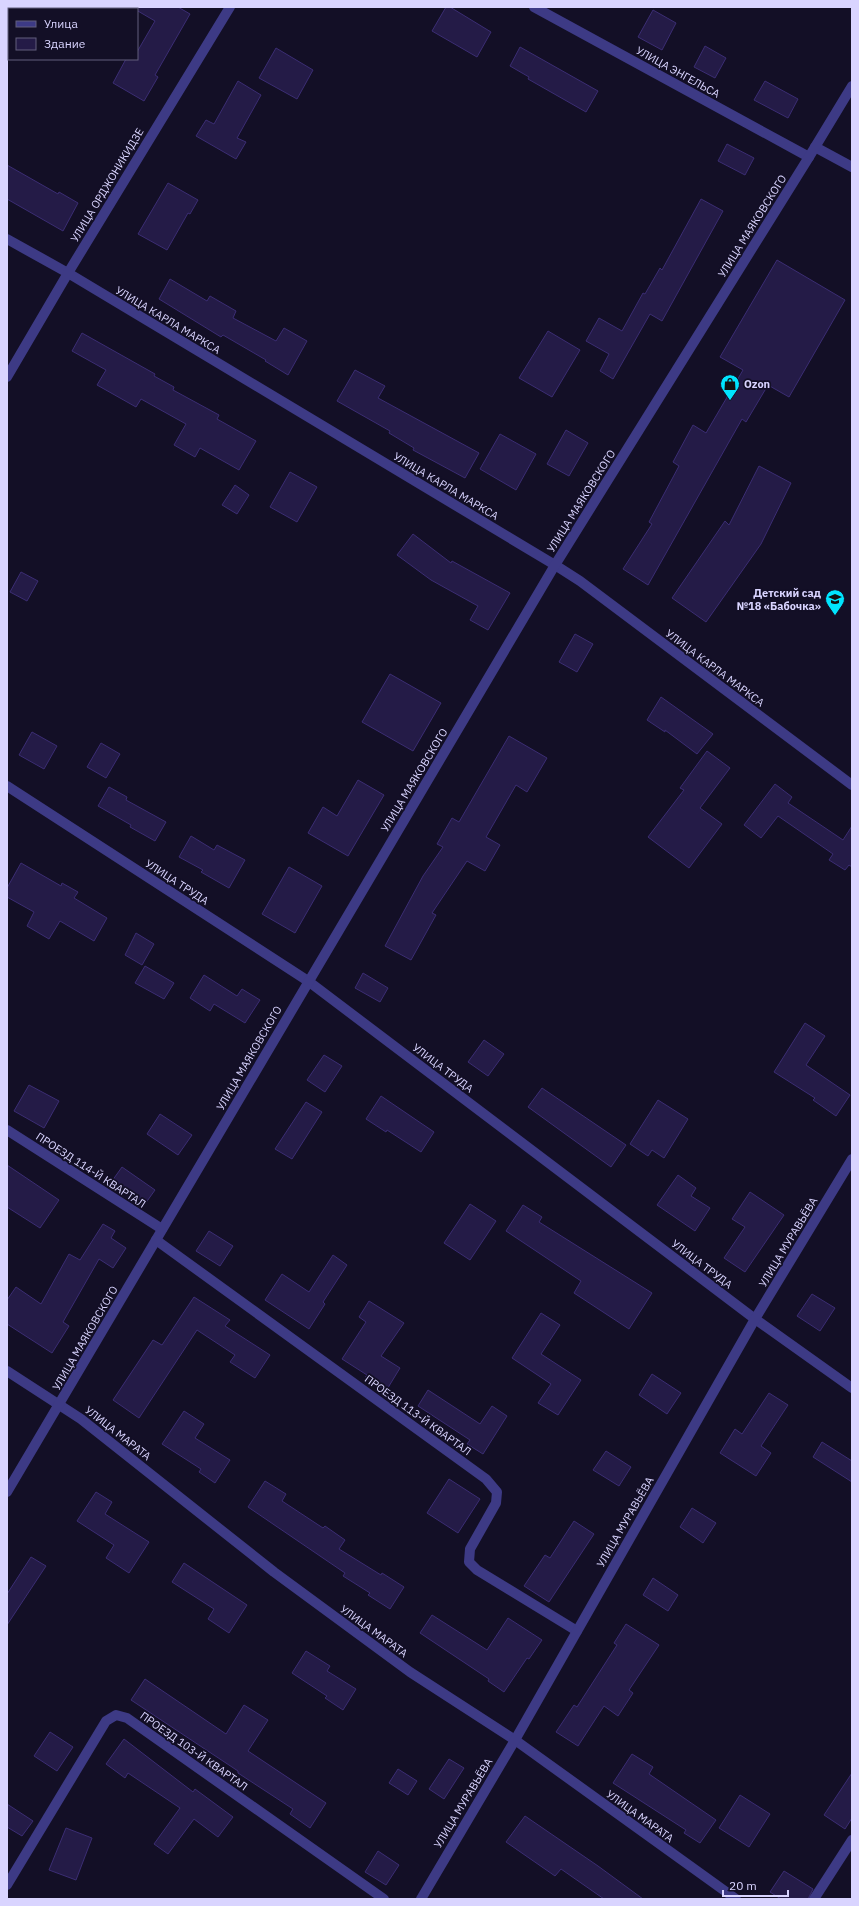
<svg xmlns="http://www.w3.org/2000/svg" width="859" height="1906" viewBox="0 0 859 1906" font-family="'IBM Plex Sans',sans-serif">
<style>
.building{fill:#241b47;stroke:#3b2d73}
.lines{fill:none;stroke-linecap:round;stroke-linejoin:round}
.street{stroke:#3d3a85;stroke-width:10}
.labels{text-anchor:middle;stroke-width:3.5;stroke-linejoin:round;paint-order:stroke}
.street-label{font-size:11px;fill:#d9d4ff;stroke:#130f26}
.poi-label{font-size:11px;font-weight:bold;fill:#d9d4ff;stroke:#130f26;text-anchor:start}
</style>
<rect width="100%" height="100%" fill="#130f26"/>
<!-- building -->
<g class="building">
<polygon points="131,7 178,7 190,14 155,75 158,77 144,101 113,83 126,59 137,59 137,52 155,21"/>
<polygon points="446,7 450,7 491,32 477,57 432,31"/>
<polygon points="653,10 676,23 662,50 638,37"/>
<polygon points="705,46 726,58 715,78 694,67"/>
<polygon points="520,47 598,91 586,112 528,79 529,77 510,66"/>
<polygon points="276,48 313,70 297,99 259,78"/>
<polygon points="238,81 261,95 237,138 246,142 236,159 196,136 206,120 214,124"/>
<polygon points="765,81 798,99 788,118 754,100"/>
<polygon points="727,144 754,158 745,175 718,161"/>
<polygon points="7,165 58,194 59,192 78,203 63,231 7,199"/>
<polygon points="168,183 198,200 190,214 188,213 167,250 138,234"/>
<polygon points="701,199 723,211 662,321 650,314 613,379 600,371 609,354 586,341 599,318 622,331 643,293 645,294 660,268 662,270"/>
<polygon points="777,260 845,300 789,397 768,385 746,422 742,419 648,585 623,569 652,524 649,522 679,466 673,462 693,425 706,433 743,370 720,357"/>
<polygon points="170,279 207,301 210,296 236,311 233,318 276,341 284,328 307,341 288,375 265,361 266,360 223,335 221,337 159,299"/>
<polygon points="548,331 580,350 552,397 519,378"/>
<polygon points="82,333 155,374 154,376 174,387 173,390 219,415 217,419 256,441 239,470 200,448 195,457 174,445 186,424 141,399 136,407 97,385 106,370 72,351"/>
<polygon points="355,370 385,386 378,398 479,453 465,478 413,450 414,448 389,433 390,431 337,401"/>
<polygon points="566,430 588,443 569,476 547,464"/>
<polygon points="500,434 536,454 516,490 480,469"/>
<polygon points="759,466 791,483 761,544 706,622 672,598 725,521 729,525"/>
<polygon points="290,472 317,487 297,522 270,507"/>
<polygon points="235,485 249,495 237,514 222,505"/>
<polygon points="413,534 451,563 452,561 510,593 488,630 470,620 478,606 431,580 397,555"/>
<polygon points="21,572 38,581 27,601 10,592"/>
<polygon points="575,634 593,644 577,672 559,662"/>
<polygon points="390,674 441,703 413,751 362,722"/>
<polygon points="661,697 713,734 697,754 665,730 665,732 647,720"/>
<polygon points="32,732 57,746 44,769 19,755"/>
<polygon points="509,736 547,758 527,792 516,785 486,837 500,845 485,871 467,861 432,913 436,915 411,960 385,946 423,876 443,847 437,844 452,818 459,822"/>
<polygon points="101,743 120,754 106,778 87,767"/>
<polygon points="707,751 730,768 700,808 722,824 689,868 648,837 684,790 680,788"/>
<polygon points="358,780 384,795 348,856 308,833 323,807 337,816"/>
<polygon points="775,784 792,797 788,803 843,840 852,826 852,867 849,865 845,870 829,860 833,854 778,816 761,838 744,825"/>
<polygon points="109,787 127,797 126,800 166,822 155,841 130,827 131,825 98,806"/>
<polygon points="191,836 214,850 217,845 245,860 229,888 201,872 203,870 179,857"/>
<polygon points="21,863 61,886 62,883 78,892 74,898 107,918 94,941 60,921 49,939 27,926 34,912 7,897 7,888"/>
<polygon points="289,867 322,886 295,933 262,914"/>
<polygon points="136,933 154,944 142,965 125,955"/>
<polygon points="145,966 174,983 164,999 135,983"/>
<polygon points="363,973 388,988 380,1002 355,988"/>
<polygon points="204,975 237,996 242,989 260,1000 245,1023 214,1004 210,1011 190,998"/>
<polygon points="805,1023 825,1036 806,1065 850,1095 836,1116 813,1100 815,1098 774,1072"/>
<polygon points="484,1040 504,1054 488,1076 468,1062"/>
<polygon points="324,1055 342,1066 325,1092 307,1080"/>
<polygon points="29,1085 59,1101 44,1128 14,1111"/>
<polygon points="542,1088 626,1145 611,1167 528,1107"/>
<polygon points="381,1096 434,1132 421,1152 387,1130 386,1132 366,1119"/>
<polygon points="658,1100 688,1119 664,1158 652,1150 648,1156 630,1144"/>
<polygon points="306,1102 322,1112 292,1159 275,1149"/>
<polygon points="160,1114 192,1135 178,1155 147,1134"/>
<polygon points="7,1165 59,1200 40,1228 7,1207"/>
<polygon points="122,1167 155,1190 145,1204 112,1181"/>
<polygon points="678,1175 696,1188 691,1196 710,1208 695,1231 657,1205"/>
<polygon points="750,1192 784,1215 745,1272 724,1258 745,1227 732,1219"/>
<polygon points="470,1204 496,1221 470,1260 444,1243"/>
<polygon points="523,1205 542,1217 539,1222 652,1293 629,1329 574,1293 581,1281 506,1231"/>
<polygon points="103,1224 115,1231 111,1238 126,1248 113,1268 99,1259 63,1322 69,1326 52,1353 7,1324 7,1300 16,1287 41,1304 69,1254 80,1260"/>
<polygon points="209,1231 233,1246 220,1266 196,1251"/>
<polygon points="333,1255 347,1265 323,1302 325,1304 309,1329 265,1300 282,1274 309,1292"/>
<polygon points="812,1294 835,1308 820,1331 797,1316"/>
<polygon points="194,1297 230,1320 225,1326 270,1355 255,1378 230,1362 235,1355 197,1330 139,1418 113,1400 153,1340 162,1345"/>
<polygon points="369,1301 404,1323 381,1356 400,1368 386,1391 365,1377 367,1375 342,1359 366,1322 359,1317"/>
<polygon points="541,1313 560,1325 541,1354 581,1380 558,1415 538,1403 551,1384 512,1358"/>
<polygon points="652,1374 681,1393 667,1414 639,1395"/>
<polygon points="428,1390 480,1424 492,1406 507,1416 483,1454 467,1444 470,1440 418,1406"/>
<polygon points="769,1393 788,1405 761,1446 771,1453 756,1476 720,1453 735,1429 742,1434"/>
<polygon points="184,1411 204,1424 195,1438 230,1460 215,1483 199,1472 201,1469 162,1444"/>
<polygon points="822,1442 852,1461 852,1482 813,1457"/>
<polygon points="606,1451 631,1467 619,1486 593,1470"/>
<polygon points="449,1479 480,1499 458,1533 427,1513"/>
<polygon points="265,1481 286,1494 282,1501 323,1528 325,1526 345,1540 339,1549 381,1575 382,1573 404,1587 390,1609 368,1595 370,1593 343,1576 345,1573 248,1507"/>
<polygon points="96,1492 112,1502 105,1514 149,1542 129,1573 106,1558 114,1545 77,1521"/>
<polygon points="692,1508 716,1523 703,1543 680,1527"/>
<polygon points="574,1521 594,1534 549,1602 524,1586 545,1555 550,1558"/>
<polygon points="31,1557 46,1566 7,1625 7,1594"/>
<polygon points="184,1563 247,1605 229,1633 208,1619 214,1609 172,1582"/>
<polygon points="653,1578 678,1595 668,1611 643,1595"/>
<polygon points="432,1615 487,1650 508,1618 542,1640 529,1659 527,1658 504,1692 488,1681 489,1679 420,1633"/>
<polygon points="626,1624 659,1645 629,1690 633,1693 618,1716 604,1706 578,1746 556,1732 574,1705 577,1707 617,1645 614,1643"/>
<polygon points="306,1651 330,1666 327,1671 356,1689 343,1710 325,1698 327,1696 292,1673"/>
<polygon points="145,1679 226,1734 244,1705 268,1720 248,1751 326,1803 310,1828 290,1814 293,1809 238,1773 238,1771 131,1700"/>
<polygon points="50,1732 73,1747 57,1771 34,1756"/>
<polygon points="124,1739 193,1792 195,1789 233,1817 218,1837 194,1819 168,1854 154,1844 180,1808 128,1773 125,1778 106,1764"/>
<polygon points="632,1754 653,1767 649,1774 716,1820 700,1843 684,1833 686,1830 613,1783"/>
<polygon points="449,1759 464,1768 444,1799 429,1789"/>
<polygon points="398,1769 417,1781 408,1795 389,1783"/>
<polygon points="852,1773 852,1818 845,1829 824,1815"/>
<polygon points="740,1795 770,1814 749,1847 719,1828"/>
<polygon points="7,1804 33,1821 22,1836 7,1827"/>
<polygon points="525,1816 598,1866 643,1899 604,1899 561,1869 555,1876 506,1842"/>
<polygon points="66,1828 92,1838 76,1880 49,1870"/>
<polygon points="378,1851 399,1865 386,1885 365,1872"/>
<polygon points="784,1871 813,1889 808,1899 781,1899 770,1892"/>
</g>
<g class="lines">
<!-- street -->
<g class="street">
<polyline points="534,7 809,157"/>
<polyline points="815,147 852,167"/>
<polyline points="7,239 68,273 555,565 580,581 852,785"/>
<polyline points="7,377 68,273 230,7"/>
<polyline points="7,786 308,981 755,1319 852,1388"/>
<polyline points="7,1130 162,1229"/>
<polyline points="156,1240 486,1479 497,1492 496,1503 470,1549 469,1562 477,1570 577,1631"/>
<polyline points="7,1371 81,1419 274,1572 410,1672 515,1740 736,1899"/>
<polyline points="7,1492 555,565 809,157 852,86"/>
<polyline points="7,1885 106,1721 116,1715 127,1718 384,1899"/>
<polyline points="421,1899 515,1740 755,1319 852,1159"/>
<polyline points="814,1899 852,1840"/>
</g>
</g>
<!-- icons -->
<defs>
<g id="shop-pin" transform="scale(1)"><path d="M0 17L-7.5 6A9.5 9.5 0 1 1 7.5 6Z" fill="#00e5ff" stroke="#130f26"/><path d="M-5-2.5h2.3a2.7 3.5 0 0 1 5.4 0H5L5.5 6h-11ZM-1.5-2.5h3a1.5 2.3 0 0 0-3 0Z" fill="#111"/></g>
<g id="school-pin" transform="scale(1)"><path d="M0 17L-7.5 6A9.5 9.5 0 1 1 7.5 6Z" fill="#00e5ff" stroke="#130f26"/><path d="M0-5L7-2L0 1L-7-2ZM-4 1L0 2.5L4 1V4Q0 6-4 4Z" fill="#111"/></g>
</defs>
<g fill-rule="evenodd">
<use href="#shop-pin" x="730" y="384"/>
<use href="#school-pin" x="835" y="599"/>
</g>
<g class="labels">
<!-- street labels -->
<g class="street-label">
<text transform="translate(678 72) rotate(29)" y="4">УЛИЦА ЭНГЕЛЬСА</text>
<text transform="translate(107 185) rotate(-59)" y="4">УЛИЦА ОРДЖОНИКИДЗЕ</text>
<text transform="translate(752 226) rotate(-58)" y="4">УЛИЦА МАЯКОВСКОГО</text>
<text transform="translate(168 320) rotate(31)" y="4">УЛИЦА КАРЛА МАРКСА</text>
<text transform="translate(446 486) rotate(31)" y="4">УЛИЦА КАРЛА МАРКСА</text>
<text transform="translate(581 501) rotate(-58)" y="4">УЛИЦА МАЯКОВСКОГО</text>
<text transform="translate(715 668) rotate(37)" y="4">УЛИЦА КАРЛА МАРКСА</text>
<text transform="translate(414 780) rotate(-59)" y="4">УЛИЦА МАЯКОВСКОГО</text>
<text transform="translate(177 882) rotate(33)" y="4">УЛИЦА ТРУДА</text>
<text transform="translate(249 1058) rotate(-60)" y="4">УЛИЦА МАЯКОВСКОГО</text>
<text transform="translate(443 1068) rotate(37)" y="4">УЛИЦА ТРУДА</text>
<text transform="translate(91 1170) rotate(33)" y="4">ПРОЕЗД 114-Й КВАРТАЛ</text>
<text transform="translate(788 1242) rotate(-59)" y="4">УЛИЦА МУРАВЬЁВА</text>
<text transform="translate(702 1264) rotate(37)" y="4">УЛИЦА ТРУДА</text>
<text transform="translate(85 1338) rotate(-60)" y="4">УЛИЦА МАЯКОВСКОГО</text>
<text transform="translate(418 1415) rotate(36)" y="4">ПРОЕЗД 113-Й КВАРТАЛ</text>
<text transform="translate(118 1433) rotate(38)" y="4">УЛИЦА МАРАТА</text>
<text transform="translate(625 1522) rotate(-60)" y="4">УЛИЦА МУРАВЬЁВА</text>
<text transform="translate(374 1631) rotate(36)" y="4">УЛИЦА МАРАТА</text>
<text transform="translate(194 1751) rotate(35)" y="4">ПРОЕЗД 103-Й КВАРТАЛ</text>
<text transform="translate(463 1803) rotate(-59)" y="4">УЛИЦА МУРАВЬЁВА</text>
<text transform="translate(640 1816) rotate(36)" y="4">УЛИЦА МАРАТА</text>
</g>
<!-- poi labels -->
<g class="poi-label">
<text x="744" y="388">Ozon</text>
<text x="821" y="597" text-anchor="end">Детский сад<tspan x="821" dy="13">№18 «Бабочка»</tspan></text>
</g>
</g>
<!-- border -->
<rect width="859" height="1906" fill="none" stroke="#d9d4ff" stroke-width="16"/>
<!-- legend -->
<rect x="8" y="8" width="130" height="52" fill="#130f26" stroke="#625e7d"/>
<rect x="16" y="21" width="20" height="6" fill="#3d3a85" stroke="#625e7d"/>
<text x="44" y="28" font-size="12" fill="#d9d4ff">Улица</text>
<rect x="16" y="38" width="20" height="12" fill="#241b47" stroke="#625e7d"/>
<text x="44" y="48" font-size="12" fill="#d9d4ff">Здание</text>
<!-- scale -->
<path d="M723 1890v6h65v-6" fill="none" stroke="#d9d4ff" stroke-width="2"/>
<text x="729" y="1890" font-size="12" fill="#d9d4ff" stroke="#130f26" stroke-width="3" paint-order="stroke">20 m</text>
</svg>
